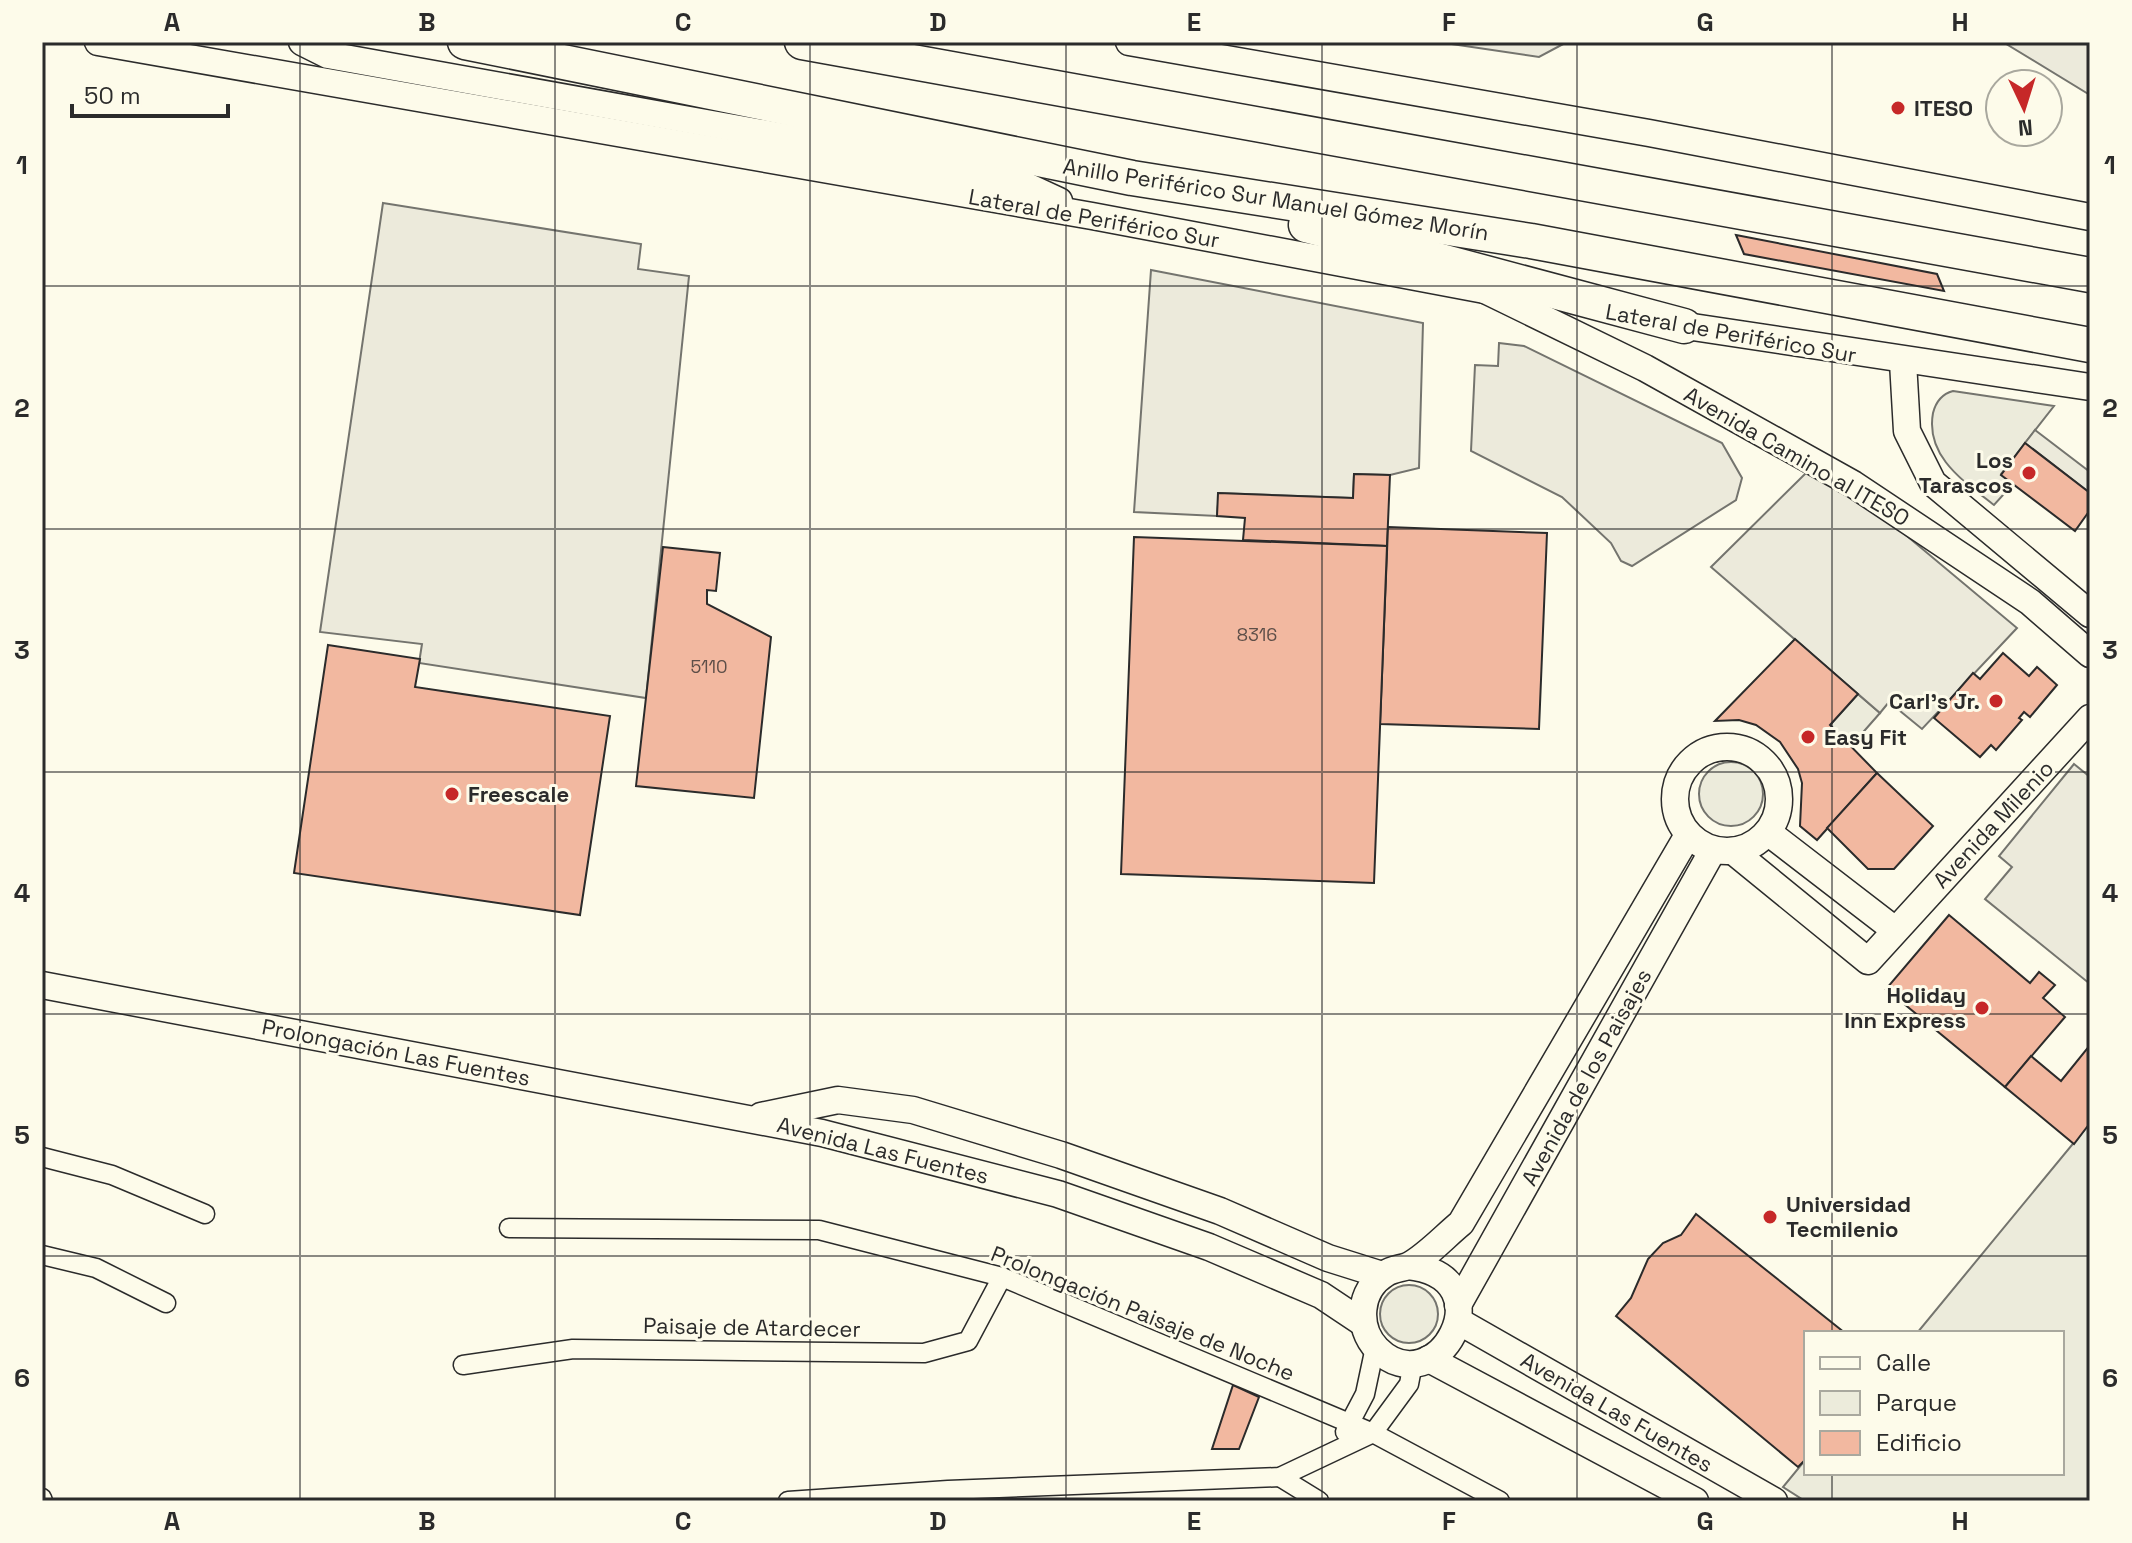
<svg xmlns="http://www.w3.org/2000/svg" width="2132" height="1543" viewBox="0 0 2132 1543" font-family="'Space Grotesk',sans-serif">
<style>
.green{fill:#ecebdb;stroke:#74746e;stroke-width:2}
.parking{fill:#eceadb;stroke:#74746e;stroke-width:2}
.building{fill:#f2b8a0;stroke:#2b2b2b;stroke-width:2}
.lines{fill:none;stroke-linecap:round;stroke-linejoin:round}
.street-casing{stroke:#2b2b2b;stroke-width:21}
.secondary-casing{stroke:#2b2b2b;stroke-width:29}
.highway-casing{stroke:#2b2b2b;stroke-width:37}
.street{stroke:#fdfbea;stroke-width:18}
.secondary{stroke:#fdfbea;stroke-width:26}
.highway{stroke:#fdfbea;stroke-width:34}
.grid{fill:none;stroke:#2b2b2b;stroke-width:2;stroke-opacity:0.55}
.poi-dot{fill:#c62828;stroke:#fdfbea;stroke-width:3}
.labels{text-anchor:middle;stroke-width:6;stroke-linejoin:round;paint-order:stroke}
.number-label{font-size:18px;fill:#5d4e48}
.poi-label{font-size:22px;font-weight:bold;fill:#2b2b2b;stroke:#fdfbea;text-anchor:start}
.street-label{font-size:22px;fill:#2b2b2b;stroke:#fdfbea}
.neatline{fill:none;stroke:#2b2b2b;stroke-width:3}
.grid-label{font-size:26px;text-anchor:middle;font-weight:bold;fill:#2b2b2b}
</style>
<rect width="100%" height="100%" fill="#fdfbea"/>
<!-- green -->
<g class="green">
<path d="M1953 391 2054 406 2001 474 2013 484 1994 505C1965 482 1925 457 1933 413 1936 401 1942 394 1953 391Z"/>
<polygon points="1858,694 1880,713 1851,746 1830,725"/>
<circle cx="1731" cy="794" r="32"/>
<polygon points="2090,1123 2090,1501 1805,1501 1783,1487 1806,1459 1806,1473 2062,1473 2062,1333 1917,1333"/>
<circle cx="1409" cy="1314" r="29"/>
</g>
<!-- parking -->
<g class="parking">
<polygon points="1438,42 1567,42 1539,57"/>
<polygon points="2003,42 2090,42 2090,95"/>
<polygon points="383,203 641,244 638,269 689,276 646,698 419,663 422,644 320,632"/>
<polygon points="1151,270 1423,323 1419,468 1390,475 1354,474 1353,498 1219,493 1217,516 1134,512"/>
<polygon points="1499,343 1524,346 1722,443 1742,478 1736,500 1632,566 1621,561 1611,543 1562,497 1471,451 1475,365 1498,366"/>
<polygon points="2035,430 2090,472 2090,493 2025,443"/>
<polygon points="1808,471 1877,511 2017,628 1922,729 1889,702 1880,713 1711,567"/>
<polygon points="2074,764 2090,777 2090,984 1985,899 2012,867 1999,856"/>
</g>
<!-- building -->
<g class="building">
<polygon points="1736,235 1937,274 1944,291 1744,254"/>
<polygon points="2025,443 2090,493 2090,510 2075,531 2001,475"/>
<polygon points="1354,474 1390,475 1387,546 1243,540 1245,518 1217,516 1218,493 1353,498"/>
<polygon points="1388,527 1547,533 1539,729 1380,724"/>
<polygon points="1134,537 1387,546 1374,883 1121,874"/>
<polygon points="663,547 720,553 716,591 707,590 707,604 771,637 754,798 636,786"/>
<polygon points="1795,639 1858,694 1830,725 1877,773 1817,840 1800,826 1802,783 1798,769 1780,742 1756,725 1739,720 1715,721"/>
<polygon points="328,645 420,659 415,687 610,716 580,915 294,873"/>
<polygon points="2003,653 2029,676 2037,667 2057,685 2030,717 2024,712 2019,718 2022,720 1996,750 1991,745 1980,757 1934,718 1973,673 1980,679"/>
<polygon points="1877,773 1933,826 1894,869 1868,869 1827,828"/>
<polygon points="1949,915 2030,983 2039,972 2055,985 2043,998 2065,1017 2005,1087 1886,989"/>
<polygon points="2090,1045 2090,1123 2074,1144 2005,1087 2031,1056 2061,1081"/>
<polygon points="1696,1214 1845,1333 1806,1333 1806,1459 1798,1467 1616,1316 1631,1298 1648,1259 1663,1243 1681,1235"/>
<polygon points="1233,1385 1259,1397 1239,1449 1212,1449"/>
</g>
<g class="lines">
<!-- street casing -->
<g class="street-casing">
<g id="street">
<polyline points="42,1157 112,1175 205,1214"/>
<polyline points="509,1228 819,1230 1002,1277 1373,1433 1500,1501"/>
<polyline points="42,1255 96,1268 166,1303"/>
<polyline points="463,1365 573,1349 924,1353 968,1341 1002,1277"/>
<polyline points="1345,1432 1365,1394 1375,1347"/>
<polyline points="1280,1477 1319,1501"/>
<polyline points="42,1498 43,1501"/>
<polyline points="788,1501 948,1490 1280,1477 1373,1433 1409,1384 1413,1363"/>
</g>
</g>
<!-- secondary casing -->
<g class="secondary-casing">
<g id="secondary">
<polyline points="98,42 1092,216 1490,291"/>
<polyline points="302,42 328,55 1007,177 1059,201"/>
<polyline points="1129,42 1649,133 2090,217"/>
<polyline points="1483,289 1645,368 1853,484 2030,602 2090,654"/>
<polyline points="1666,323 2090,387"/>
<polyline points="1903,362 1907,431 1933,483 2090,614"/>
<circle cx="1727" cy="799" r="52"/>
<polyline points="1769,833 1895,930"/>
<polyline points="1733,851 1868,961 2090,718"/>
<polyline points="42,985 822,1133 1058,1194 1209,1247 1321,1295 1363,1323"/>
<polyline points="761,1116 838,1100 913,1110 1061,1155 1220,1211 1328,1258 1382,1275"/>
<path d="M1408 1266C1510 1277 1436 1408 1377 1349 1356 1327 1359 1290 1385 1274 1392 1269 1400 1269 1408 1266 1426 1257 1445 1236 1461 1223L1688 835"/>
<polyline points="1458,1305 1713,850"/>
<polyline points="1460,1322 1774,1501"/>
<polyline points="1429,1359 1695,1501"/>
</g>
</g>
<!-- highway casing -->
<g class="highway-casing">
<g id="highway">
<polyline points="465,42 1132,178 1531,241 2090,345"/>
<polyline points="802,42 2090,275"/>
<polyline points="1306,225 1684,326"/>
</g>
</g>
<!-- street -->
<use href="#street" class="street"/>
<!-- secondary -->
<use href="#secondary" class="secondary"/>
<!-- highway -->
<use href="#highway" class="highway"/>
</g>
<!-- grid -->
<path class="grid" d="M300 42V1501M555 42V1501M810 42V1501M1066 42V1501M1322 42V1501M1577 42V1501M1832 42V1333M42 286H2090M42 529H2090M42 772H2090M42 1014H2090M42 1256H2090M1832 1473V1501"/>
<!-- markers -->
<g class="poi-dot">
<circle cx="1898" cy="108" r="8"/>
<circle cx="2029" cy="473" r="8"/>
<circle cx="1996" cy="701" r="8"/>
<circle cx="1808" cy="737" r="8"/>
<circle cx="452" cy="794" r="8"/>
<circle cx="1982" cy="1008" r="8"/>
<circle cx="1770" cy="1217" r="8"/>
</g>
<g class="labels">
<!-- number labels -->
<g class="number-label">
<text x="1257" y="641">8316</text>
<text x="709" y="673">5110</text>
</g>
<!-- poi labels -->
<g class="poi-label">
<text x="1914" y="116">ITESO</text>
<text x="2013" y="468" text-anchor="end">Los<tspan x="2013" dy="25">Tarascos</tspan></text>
<text x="1980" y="709" text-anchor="end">Carl's Jr.</text>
<text x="1824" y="745">Easy Fit</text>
<text x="468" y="802">Freescale</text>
<text x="1966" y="1003" text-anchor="end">Holiday<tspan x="1966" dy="25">Inn Express</tspan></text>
<text x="1786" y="1212">Universidad<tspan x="1786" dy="25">Tecmilenio</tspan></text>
</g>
<!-- street labels -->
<g class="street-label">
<text transform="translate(1276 199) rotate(9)" y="8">Anillo Periférico Sur Manuel Gómez Morín</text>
<text transform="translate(1094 218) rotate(10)" y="8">Lateral de Periférico Sur</text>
<text transform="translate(1731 333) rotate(10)" y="8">Lateral de Periférico Sur</text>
<text transform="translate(1797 456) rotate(30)" y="8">Avenida Camino al ITESO</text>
<text transform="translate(1993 824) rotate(-47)" y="8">Avenida Milenio</text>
<text transform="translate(396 1052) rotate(11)" y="8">Prolongación Las Fuentes</text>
<text transform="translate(1586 1077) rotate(-61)" y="8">Avenida de los Paisajes</text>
<text transform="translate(883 1150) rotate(14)" y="8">Avenida Las Fuentes</text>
<text transform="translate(1143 1313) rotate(22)" y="8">Prolongación Paisaje de Noche</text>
<text transform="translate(752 1327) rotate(1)" y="8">Paisaje de Atardecer</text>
<text transform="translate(1617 1412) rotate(30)" y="8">Avenida Las Fuentes</text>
</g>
</g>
<!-- border -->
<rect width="2132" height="1543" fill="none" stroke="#fdfbea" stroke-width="88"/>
<!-- legend -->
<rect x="1804" y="1331" width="260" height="144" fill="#fdfbea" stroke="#a9a89e" stroke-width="2"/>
<rect x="1820" y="1357" width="40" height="12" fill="#fdfbea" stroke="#a9a89e" stroke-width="2"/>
<text x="1876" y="1371" font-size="24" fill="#2b2b2b">Calle</text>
<rect x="1820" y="1391" width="40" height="24" fill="#ecebdb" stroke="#a9a89e" stroke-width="2"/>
<text x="1876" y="1411" font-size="24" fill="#2b2b2b">Parque</text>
<rect x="1820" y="1431" width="40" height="24" fill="#f2b8a0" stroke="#a9a89e" stroke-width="2"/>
<text x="1876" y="1451" font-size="24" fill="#2b2b2b">Edificio</text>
<!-- north arrow -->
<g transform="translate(2024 108) rotate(176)"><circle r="38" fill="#fdfbea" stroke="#a9a89e" stroke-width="2"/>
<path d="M0-6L14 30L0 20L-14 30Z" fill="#c62828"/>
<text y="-12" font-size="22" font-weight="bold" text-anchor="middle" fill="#2b2b2b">N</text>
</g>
<!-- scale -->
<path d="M72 104v12h156v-12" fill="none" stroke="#2b2b2b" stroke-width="4"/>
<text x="84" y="104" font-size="24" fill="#2b2b2b" stroke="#fdfbea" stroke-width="6" paint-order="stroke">50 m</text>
<rect x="44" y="44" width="2044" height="1455" class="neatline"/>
<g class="grid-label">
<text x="172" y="31">A</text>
<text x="427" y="31">B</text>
<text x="683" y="31">C</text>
<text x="938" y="31">D</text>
<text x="1194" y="31">E</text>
<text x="1449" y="31">F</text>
<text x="1705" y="31">G</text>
<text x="1960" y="31">H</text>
<text x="22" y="174">1</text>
<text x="2110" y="174">1</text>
<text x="22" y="417">2</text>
<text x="2110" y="417">2</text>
<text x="22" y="659">3</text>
<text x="2110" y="659">3</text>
<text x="22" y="902">4</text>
<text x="2110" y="902">4</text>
<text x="22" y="1144">5</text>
<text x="2110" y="1144">5</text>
<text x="22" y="1387">6</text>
<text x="2110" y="1387">6</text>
<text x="172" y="1530">A</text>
<text x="427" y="1530">B</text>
<text x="683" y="1530">C</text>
<text x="938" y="1530">D</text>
<text x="1194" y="1530">E</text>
<text x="1449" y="1530">F</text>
<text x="1705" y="1530">G</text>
<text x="1960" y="1530">H</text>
</g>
</svg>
